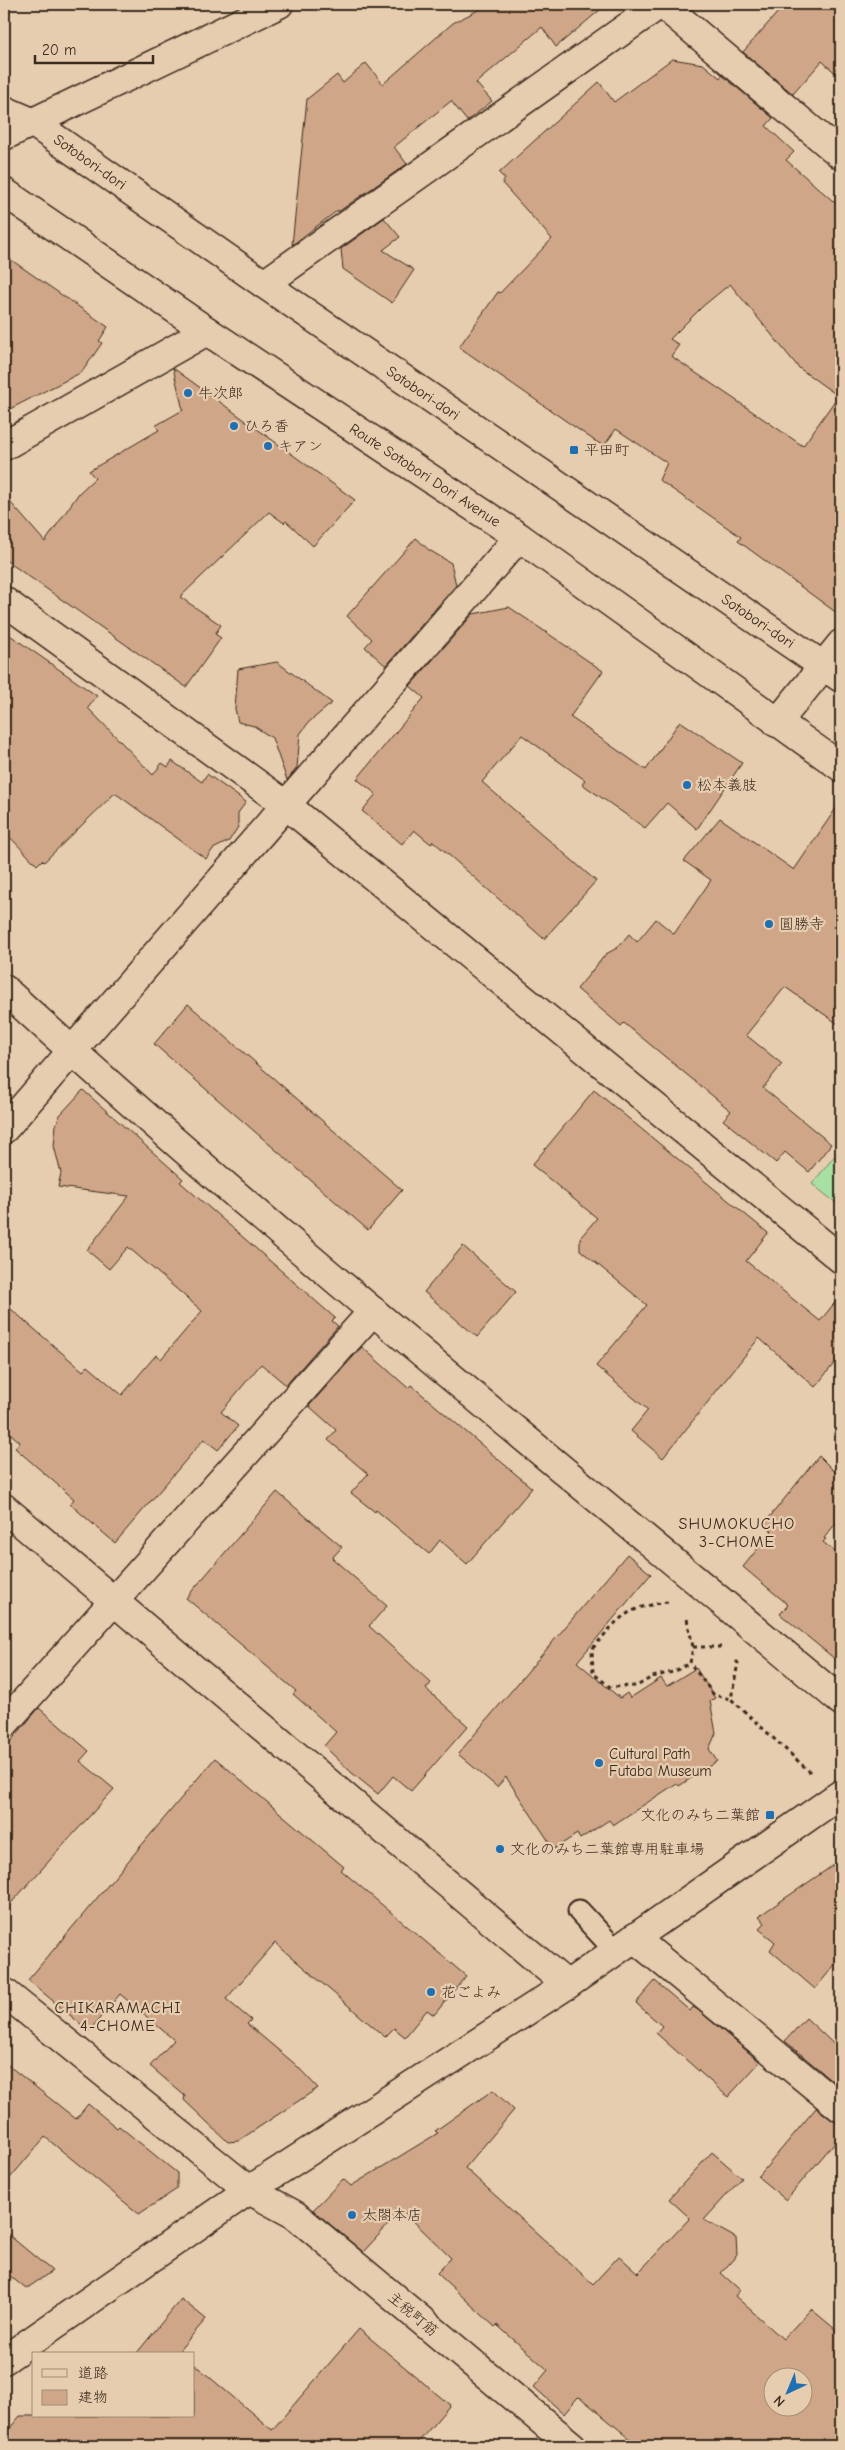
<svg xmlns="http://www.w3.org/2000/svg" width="845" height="2450" viewBox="0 0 845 2450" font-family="'Comic Neue','Klee One',sans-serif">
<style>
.green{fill:#a8dfa3;stroke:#728460}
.building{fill:#cfa788;stroke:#3b2a1e;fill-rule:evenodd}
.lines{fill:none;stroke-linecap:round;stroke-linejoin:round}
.lane-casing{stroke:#3b2a1e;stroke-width:25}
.street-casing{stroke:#3b2a1e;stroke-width:31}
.secondary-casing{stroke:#3b2a1e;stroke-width:31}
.highway-casing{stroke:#3b2a1e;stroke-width:31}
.path{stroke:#3b2a1e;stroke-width:3;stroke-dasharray:4 4;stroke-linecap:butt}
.lane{stroke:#e7cdaf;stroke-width:21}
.street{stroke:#e7cdaf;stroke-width:28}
.secondary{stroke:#e7cdaf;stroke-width:28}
.highway{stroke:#e7cdaf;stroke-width:28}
.poi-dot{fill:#1f6fb2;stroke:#e7cdaf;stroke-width:2}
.labels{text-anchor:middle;stroke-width:4.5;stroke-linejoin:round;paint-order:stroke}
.street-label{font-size:15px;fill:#3b2a1e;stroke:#e7cdaf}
.poi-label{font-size:15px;fill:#3b2a1e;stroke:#e7cdaf;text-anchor:start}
.neighbourhood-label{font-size:16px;letter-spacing:1px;fill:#3b2a1e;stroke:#e7cdaf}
</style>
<rect width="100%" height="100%" fill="#e7cdaf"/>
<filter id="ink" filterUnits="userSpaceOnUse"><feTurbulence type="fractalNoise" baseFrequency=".02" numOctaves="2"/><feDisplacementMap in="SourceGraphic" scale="10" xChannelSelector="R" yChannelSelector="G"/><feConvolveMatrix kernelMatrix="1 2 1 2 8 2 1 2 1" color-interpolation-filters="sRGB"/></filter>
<g filter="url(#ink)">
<!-- green -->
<polygon class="green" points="841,1148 841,1207 812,1184"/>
<!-- building -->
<g class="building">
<polygon points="490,4 607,4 556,47 542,27 476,83 492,101 467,121 451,101 394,147 407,164 338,212 338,210 292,245 307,99 337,75 343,83 366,63 383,84 453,23"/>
<polygon points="785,4 841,4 841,78 822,61 793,94 743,52"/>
<path d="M672 59 703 64 720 78 722 75 773 118 766 126 794 152 786 160 841 208V616L738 541 741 537 659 480 667 463 616 429 604 446 595 441 459 347 498 292 500 293 552 239 502 183 505 179 499 173 599 82 614 102ZM730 284 799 368 838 396 803 446 671 356 679 345 670 339 703 306Z"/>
<polygon points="384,218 400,237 383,250 414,270 392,303 343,269 341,249"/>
<polygon points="4,255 108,327 99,341 102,343 82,372 4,412"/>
<polygon points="173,368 355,500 313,546 286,521 284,523 269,512 180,597 221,625 215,634 221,638 186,687 4,559 4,495 45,542 79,493 95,478 89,471 159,430 155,426 183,410"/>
<polygon points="416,538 429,550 451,563 456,585 386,666 365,647 372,639 347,616"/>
<polygon points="509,607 603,671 570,717 646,770 680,721 742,763 697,829 667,803 645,828 582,784 585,780 522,735 482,782 596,881 544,939 433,841 431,844 414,830 402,844 362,811 376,794 357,779 424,698 410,686 473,614"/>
<polygon points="4,631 97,696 88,708 153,775 162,763 168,767 172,761 202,782 207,774 246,802 238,813 238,827 229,841 213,849 206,859 115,793 44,862 42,860 37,865 4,831"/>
<polygon points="277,662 332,703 309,722 300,734 297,768 287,780 272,738 254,726 238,722 235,709 238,669"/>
<polygon points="841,801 841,1026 785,987 746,1035 782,1064 763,1088 831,1144 809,1172 785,1152 776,1163 723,1120 731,1111 624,1023 621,1026 577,989 606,954 617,948 629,934 637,942 656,919 674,934 711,880 684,861 720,818 794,870"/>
<polygon points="188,1004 402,1190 368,1230 154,1044"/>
<polygon points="83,1090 183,1179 180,1182 335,1318 332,1321 338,1326 286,1385 261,1364 221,1412 238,1426 218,1450 204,1439 115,1543 70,1504 74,1499 15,1448 20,1442 4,1428 4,1303 83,1371 88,1366 122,1395 156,1355 161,1359 202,1311 128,1247 109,1269 87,1250 129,1196 58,1187 61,1173 54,1146 56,1125 60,1115"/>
<polygon points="594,1090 768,1233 746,1261 820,1321 841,1295 841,1355 815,1387 759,1338 663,1458 631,1431 648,1410 596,1366 647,1305 580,1250 580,1238 597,1218 532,1165"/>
<polygon points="463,1246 516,1292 477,1337 424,1292"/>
<polygon points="362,1347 408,1388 411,1385 532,1488 467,1564 440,1540 429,1554 376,1510 375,1512 351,1493 368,1474 328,1440 336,1430 309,1406"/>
<polygon points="819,1456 841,1478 841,1517 824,1538 826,1539 823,1542 841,1557 841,1664 780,1614 788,1605 786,1603 743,1567 772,1531 764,1524"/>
<polygon points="277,1492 342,1547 332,1558 387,1606 369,1626 431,1683 426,1689 468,1726 411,1791 393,1776 378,1794 352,1773 324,1746 336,1732 293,1694 296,1691 186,1598"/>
<polygon points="627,1554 651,1574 577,1662 620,1698 627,1693 630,1698 661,1678 667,1686 696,1668 715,1698 710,1701 716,1733 709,1749 717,1761 679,1786 677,1783 613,1825 609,1820 580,1839 577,1834 554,1849 506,1777 497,1787 458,1754"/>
<polygon points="39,1708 89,1751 80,1761 114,1789 4,1911 4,1749"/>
<polygon points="215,1758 344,1867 341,1870 466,1976 434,2015 427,2010 405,2037 394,2028 385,2037 275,1943 226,1999 251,2020 247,2024 295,2064 318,2088 238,2141 228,2142 184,2100 185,2096 150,2066 174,2040 120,1994 89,2031 28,1980"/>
<polygon points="841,1860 841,1957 815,1989 770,1950 775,1942 759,1929 765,1923 759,1916"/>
<polygon points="655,1981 690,2011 693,2007 698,2010 760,2062 728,2097 656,2033 662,2026 636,2003"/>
<polygon points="806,2018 841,2051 841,2088 785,2041"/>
<polygon points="4,2062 76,2119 88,2104 117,2128 119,2126 177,2173 177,2189 139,2214 45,2137 4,2185"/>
<path d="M493 2090 514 2110 465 2168 593 2284 619 2256 638 2273 690 2218 669 2199 712 2152 742 2178 704 2220 736 2238 737 2255 721 2273 740 2290 735 2296 783 2339 811 2309 841 2334V2446H639L581 2398 578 2397 564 2414 534 2387 548 2370 497 2325 495 2327 437 2273 451 2258 402 2210 363 2252 313 2210 343 2179 351 2186 438 2133 435 2131ZM772 2378H802V2408H772Z"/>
<polygon points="816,2108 832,2120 841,2123 841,2135 786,2200 758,2177"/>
<polygon points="4,2231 52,2271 26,2289 4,2271"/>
<polygon points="181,2299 206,2319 176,2354 136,2354"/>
<polygon points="359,2329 450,2405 415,2446 4,2446 4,2435 20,2416 194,2416 194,2364 272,2430"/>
</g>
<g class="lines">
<!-- lane casing -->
<g class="lane-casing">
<polyline id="lane" points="579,1911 616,1951"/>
</g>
<!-- street casing -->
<g class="street-casing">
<g id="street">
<polyline points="662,4 841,155"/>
<polyline points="264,284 660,4"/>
<polyline points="4,446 207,331"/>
<polyline points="4,601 285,804 841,1259"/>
<polyline points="777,723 841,644"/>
<path d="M4 989C274 1236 560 1466 841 1701"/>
<polyline points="4,1129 519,537"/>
<polyline points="4,1508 567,1985"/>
<polyline points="4,1724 373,1311"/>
<polyline points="634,1938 841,2108"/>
<polyline points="4,1992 249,2190 295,2215 572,2446"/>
</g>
</g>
<!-- secondary casing -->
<g class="secondary-casing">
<g id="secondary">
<polyline points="4,110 32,122 264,284 841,678"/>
<polyline points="4,192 207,331 519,537 841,767"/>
<polyline points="4,2360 249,2190 567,1985 841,1794"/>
</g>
</g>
<!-- highway casing -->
<g class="highway-casing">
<polyline id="highway" points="4,136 279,4"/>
</g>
<!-- path -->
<g class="path">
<path d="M668 1602C624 1608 620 1617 592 1649L593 1673 610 1687 637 1686 652 1677 673 1672 690 1663"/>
<polyline points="687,1619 693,1647"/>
<polyline points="721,1647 693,1647 690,1663 714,1695 731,1699"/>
<polyline points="736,1661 738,1663 731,1699 810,1772"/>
</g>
<!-- lane -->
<use href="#lane" class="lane"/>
<!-- street -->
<use href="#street" class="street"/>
<!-- secondary -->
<use href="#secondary" class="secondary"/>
<!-- highway -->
<use href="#highway" class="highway"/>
</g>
</g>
<!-- markers -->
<g class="poi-dot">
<circle cx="188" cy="393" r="5"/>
<circle cx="234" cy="426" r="5"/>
<circle cx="268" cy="446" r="5"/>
<rect x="569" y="445" width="10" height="10" rx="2.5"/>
<circle cx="687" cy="785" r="5"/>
<circle cx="769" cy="924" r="5"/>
<circle cx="599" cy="1763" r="5"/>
<rect x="765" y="1810" width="10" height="10" rx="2.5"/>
<circle cx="500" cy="1849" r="5"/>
<circle cx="431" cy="1992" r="5"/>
<circle cx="352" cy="2215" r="5"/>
</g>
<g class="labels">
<!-- street labels -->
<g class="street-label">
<text transform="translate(90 162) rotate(35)" y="5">Sotobori-dori</text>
<text transform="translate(423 393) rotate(34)" y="5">Sotobori-dori</text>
<text transform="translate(425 475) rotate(33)" y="5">Route Sotobori Dori Avenue</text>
<text transform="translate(758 621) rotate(34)" y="5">Sotobori-dori</text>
<text transform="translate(413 2314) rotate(40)" y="5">主税町筋</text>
</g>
<!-- poi labels -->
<g class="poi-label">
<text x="198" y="398">牛次郎</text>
<text x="244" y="431">ひろ香</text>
<text x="278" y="451">キアン</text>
<text x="584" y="455">平田町</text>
<text x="697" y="790">松本義肢</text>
<text x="779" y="929">圓勝寺</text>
<text x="609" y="1759">Cultural Path<tspan x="609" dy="17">Futaba Museum</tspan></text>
<text x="760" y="1820" text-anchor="end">文化のみち二葉館</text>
<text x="510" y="1854">文化のみち二葉館専用駐車場</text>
<text x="441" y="1997">花ごよみ</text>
<text x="362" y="2220">太閤本店</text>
</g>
<!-- neighbourhood labels -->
<g class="neighbourhood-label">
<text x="737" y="1529">SHUMOKUCHO<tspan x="737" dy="18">3-CHOME</tspan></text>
<text x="118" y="2013">CHIKARAMACHI<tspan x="118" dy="18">4-CHOME</tspan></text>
</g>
</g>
<!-- margin -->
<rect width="845" height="2450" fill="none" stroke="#e7cdaf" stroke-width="20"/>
<rect x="10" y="10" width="825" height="2430" fill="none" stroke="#3b2a1e" stroke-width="2" filter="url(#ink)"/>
<!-- legend -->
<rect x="32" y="2352" width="162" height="65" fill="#e7cdaf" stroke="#a28c75"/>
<rect x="42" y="2369" width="25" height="8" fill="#e7cdaf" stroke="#a28c75"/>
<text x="78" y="2378" font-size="15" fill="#3b2a1e">道路</text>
<rect x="42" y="2390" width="25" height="15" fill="#cfa788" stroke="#a28c75"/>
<text x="78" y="2402" font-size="15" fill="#3b2a1e">建物</text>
<!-- north arrow -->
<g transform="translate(788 2392) rotate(224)"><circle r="24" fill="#e7cdaf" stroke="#a28c75"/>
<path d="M0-4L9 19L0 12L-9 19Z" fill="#1f6fb2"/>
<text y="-8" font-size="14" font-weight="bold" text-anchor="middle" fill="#3b2a1e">N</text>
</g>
<!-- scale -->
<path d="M35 55v8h118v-8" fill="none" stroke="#3b2a1e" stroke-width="2.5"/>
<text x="42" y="55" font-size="15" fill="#3b2a1e" stroke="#e7cdaf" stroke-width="4" paint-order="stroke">20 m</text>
</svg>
